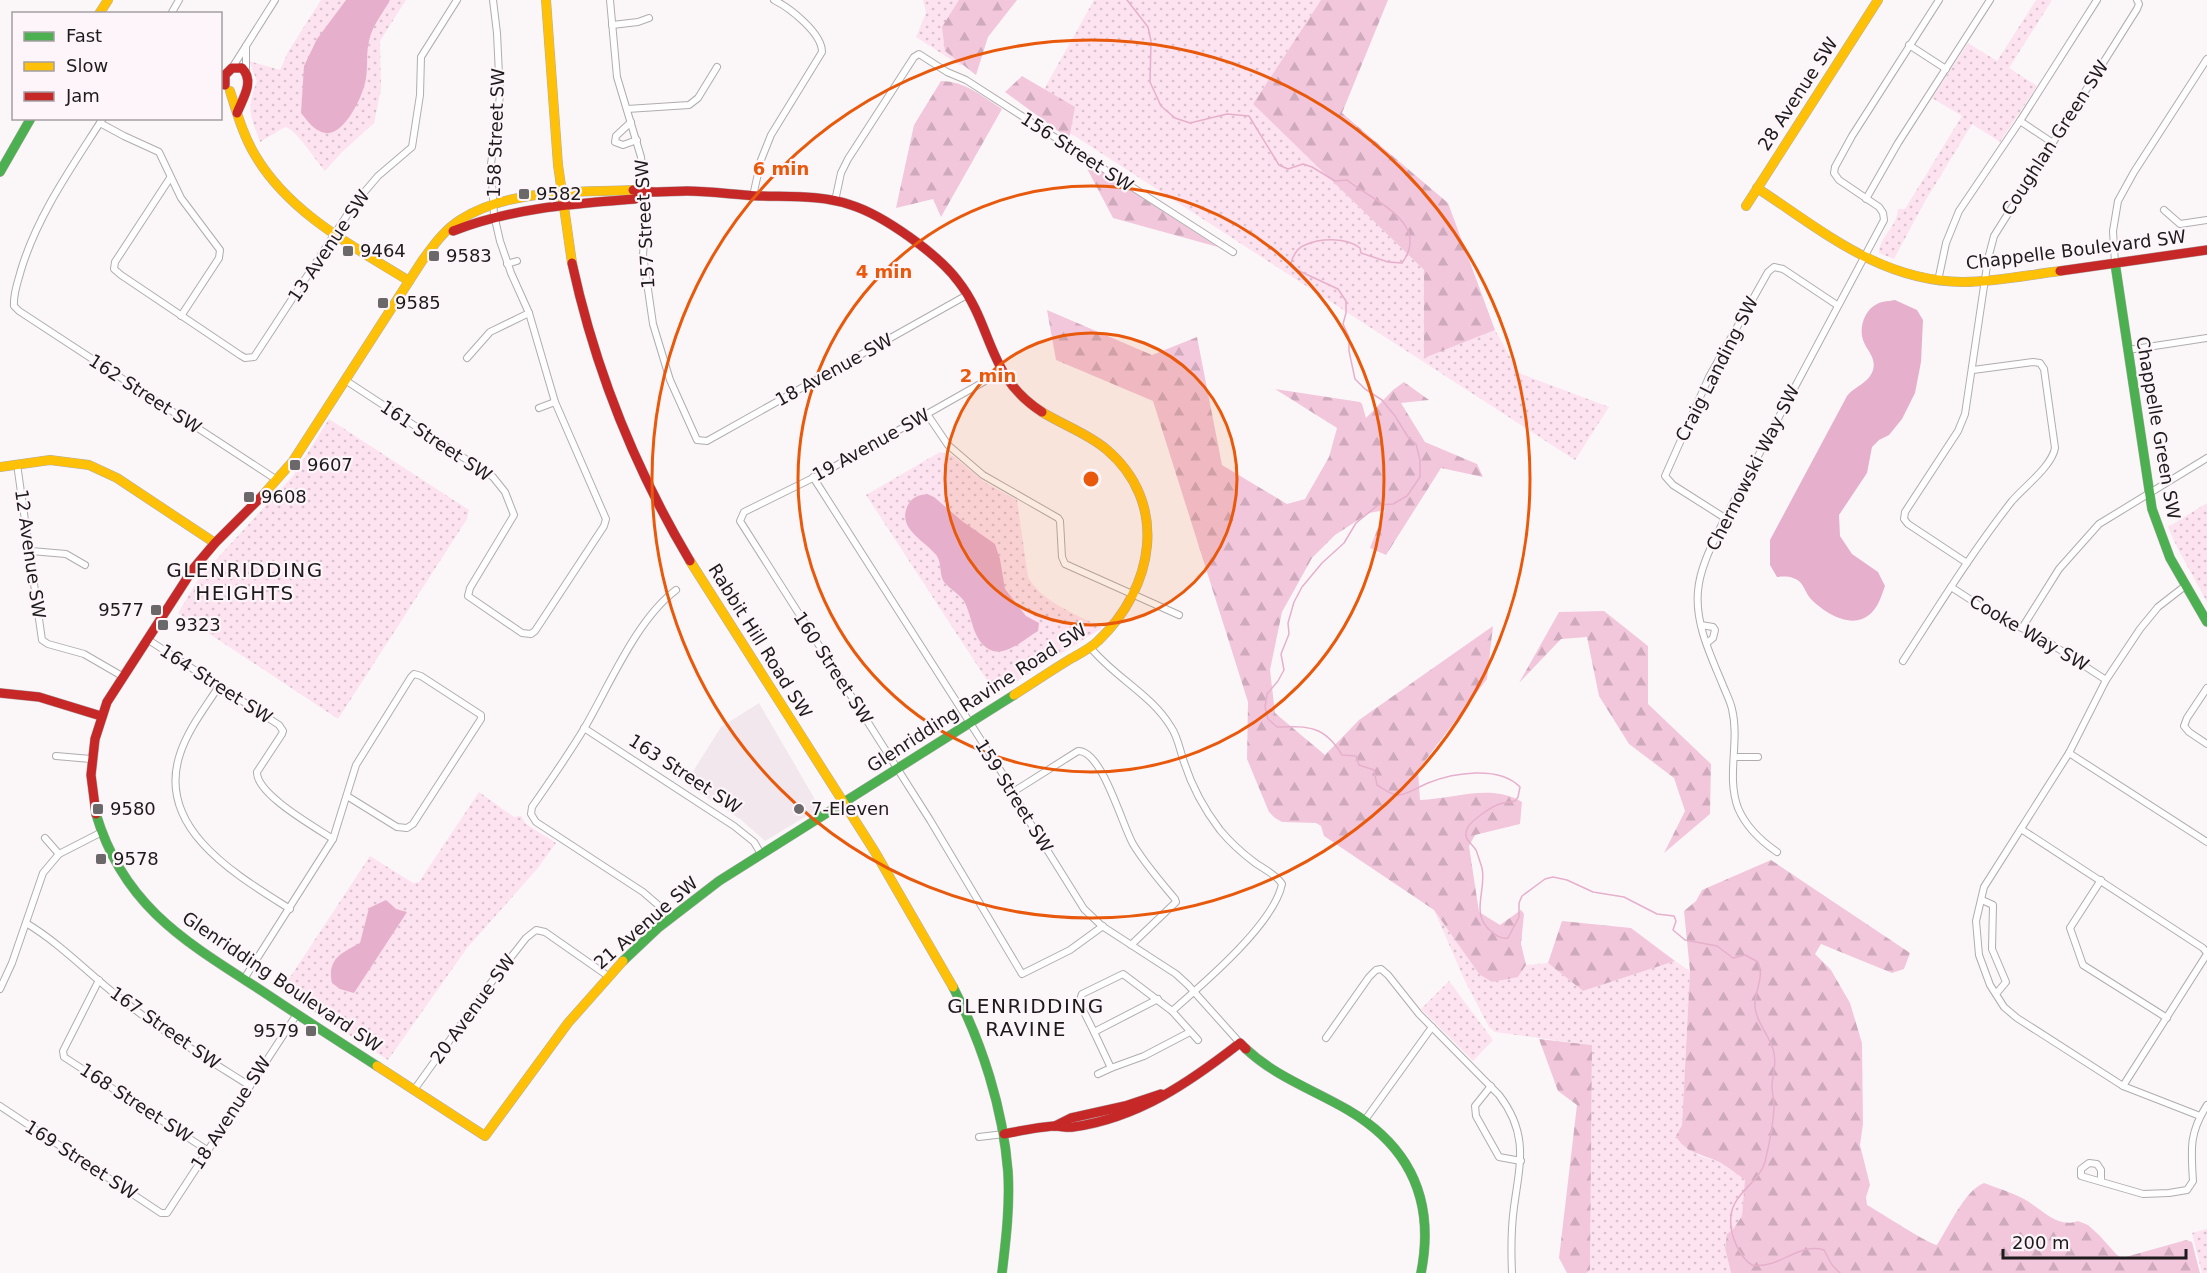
<svg xmlns="http://www.w3.org/2000/svg" width="2207" height="1273" viewBox="0 0 2207 1273" font-family="'DejaVu Sans',sans-serif">
<style>
.built{fill:#f1e7ec}
.green{fill:url(#green-dots)}
.forest{fill:url(#forest-firs)}
.water{fill:#e6b0cc}
.lines{fill:none;stroke-linecap:round;stroke-linejoin:round}
.stream{stroke:#e6b0cc;stroke-width:1.5}
.street-casing{stroke:#b0adaf;stroke-width:8}
.fast-casing{stroke:#b0adaf;stroke-width:10}
.slow-casing{stroke:#b0adaf;stroke-width:10}
.jam-casing{stroke:#b0adaf;stroke-width:10}
.street{stroke:#fefefe;stroke-width:6}
.fast{stroke:#4caf50;stroke-width:9}
.slow{stroke:#ffc107;stroke-width:9}
.jam{stroke:#c62828;stroke-width:9}
.ring{fill:none;stroke:#e8590c;stroke-width:3}
.poi-dot{fill:#6b6869;stroke:#fdf5f9;stroke-width:2}
.labels{text-anchor:middle;stroke-width:4.5;stroke-linejoin:round;paint-order:stroke}
.street-label{font-size:18px;fill:#1d1b1c;stroke:#fdf5f9}
.poi-label{font-size:18px;fill:#1d1b1c;stroke:#fdf5f9;text-anchor:start}
.neighbourhood-label{font-size:20px;letter-spacing:1.5px;fill:#1d1b1c;stroke:#fdf5f9}
.centre{fill:#e8590c;stroke:#fdf5f9;stroke-width:3}
.ring-label{font-size:18px;text-anchor:middle;font-weight:bold;fill:#e8590c;stroke:#fdf5f9;stroke-width:4.5;stroke-linejoin:round;paint-order:stroke}
</style>
<defs>
<pattern id="green-dots" width="8" height="8" patternUnits="userSpaceOnUse" patternTransform="scale(1.5)"><rect width="8" height="8" fill="#fde2ef"/><path d="M2 2h.1M6 6h.1" fill="none" stroke="#d8c1cc" stroke-width="1.8" stroke-linecap="round"/></pattern>
<pattern id="forest-firs" width="22" height="20" patternUnits="userSpaceOnUse" patternTransform="scale(1.5)"><rect width="22" height="20" fill="#f2c7dc"/><path d="M5 1l3.5 6h-7zM16 11l3.5 6h-7z" fill="#cfaabc"/></pattern>
</defs>
<rect width="100%" height="100%" fill="#fbf7f9"/>
<!-- built -->
<polygon class="built" points="759,703 820,808 765,841 740,819 685,784 721,727"/>
<!-- green -->
<g class="green">
<path d="M321 0H406L380 41 381 89 374 123 341 153 325 171C315 160 297 130 285 127L260 142C250 114 246 110 257 81L249 61 280 70 288 52Z"/>
<polygon points="923,0 1006,0 961,66 916,37 926,13"/>
<polygon points="1094,0 1321,0 1253,104 1424,270 1425,357 1495,330 1519,373 1609,407 1575,460 1033,109"/>
<path d="M2036 0H2052L2009 68 2037 86 2000 142 1972 124 1924 203 1894 259 1879 253C1880 235 1897 228 1898 209H1905L1962 116 1932 98 1968 43 1997 61Z"/>
<polygon points="329,419 469,510 467,519 338,719 178,613 200,577 293,476"/>
<path d="M940 452 953 456 986 483 1017 500 1028 577C1042 603 1077 614 1102 628L996 694 866 495Z"/>
<polygon points="2207,503 2207,602 2178,549 2168,527"/>
<polygon points="479,792 514,817 521,816 526,824 556,843 537,869 467,948 388,1060 281,991 370,856 413,883 419,882"/>
<polygon points="1434,910 1479,974 1518,977 1526,965 1548,963 1583,991 1675,961 1690,971 1682,1125 1676,1136 1698,1155 1719,1162 1746,1180 1742,1216 1734,1228 1727,1234 1725,1248 1731,1273 1586,1273 1590,1269 1592,1045 1495,1032 1489,1027 1465,981"/>
<polygon points="1449,981 1493,1040 1473,1061 1421,1009"/>
<polygon points="2207,1229 2207,1273 2202,1273 2192,1233"/>
</g>
<!-- forest -->
<g class="forest">
<polygon points="959,0 1017,0 988,37 976,75 945,51 942,27"/>
<polygon points="1321,0 1388,0 1342,113 1448,203 1495,330 1424,358 1424,270 1253,104"/>
<polygon points="1022,76 1075,107 1069,139 1005,92"/>
<path d="M941 81C965 81 982 96 1002 109L941 217 933 199 896 208 914 125Z"/>
<polygon points="1082,159 1218,247 1113,218"/>
<path d="M1047 310 1152 355 1197 337 1222 465 1287 504 1305 499 1329 457 1337 428 1275 389 1360 402 1362 404 1366 418 1393 390 1404 382 1429 400 1401 403 1425 442 1477 464 1483 477 1441 468 1386 555 1370 548 1385 510 1369 513 1335 535 1312 558 1282 612 1270 670 1275 713 1325 755 1359 720 1493 626 1487 679 1418 770 1420 800C1453 799 1491 783 1522 802L1520 824 1475 835 1469 846 1479 912 1500 925 1521 910 1524 914 1521 944 1526 965 1518 977 1492 982 1479 974 1434 910 1324 836 1321 826 1316 823 1282 822 1275 818 1269 812 1247 759 1248 702 1153 401 1056 360Z"/>
<polygon points="1604,611 1648,646 1648,704 1711,764 1710,814 1664,853 1685,811 1674,778 1629,744 1599,696 1587,637 1561,639 1519,683 1559,612"/>
<path d="M1771 860 1910 953 1904 969 1892 973 1821 944 1815 954 1831 970 1850 1003 1862 1043 1863 1124 1860 1145 1870 1185 1866 1197 1867 1205C1880 1212 1928 1244 1937 1245 1948 1228 1965 1190 1984 1183 1997 1188 2011 1192 2024 1199 2041 1208 2057 1229 2078 1221L2088 1225 2099 1235 2117 1255 2122 1258 2186 1240 2192 1242 2200 1273H1731L1725 1248 1727 1234 1734 1228 1742 1216 1745 1180C1737 1174 1729 1168 1721 1163 1704 1154 1686 1154 1676 1136L1682 1125 1690 971 1684 911 1696 901 1702 890Z"/>
<polygon points="1562,921 1631,928 1675,961 1583,991 1548,963"/>
<polygon points="1539,1039 1592,1045 1590,1270 1586,1273 1567,1273 1559,1258 1577,1105 1558,1091"/>
</g>
<!-- water -->
<g class="water">
<path d="M346 0H390C383 13 372 26 369 41 366 53 368 66 366 78 364 94 345 136 325 133 314 131 307 120 301 113L304 66 317 39Z"/>
<path d="M1895 300 1917 310 1923 320 1921 362 1915 393 1902 419 1889 435 1879 440 1872 447 1867 473 1839 515 1840 536 1852 554 1878 572 1885 586C1881 597 1878 608 1869 615 1851 630 1823 612 1810 598 1806 593 1804 586 1800 582 1793 576 1785 576 1777 577L1770 565V540L1847 396C1855 386 1869 383 1873 370 1877 356 1864 349 1862 336 1860 324 1866 309 1877 304 1882 301 1890 301 1895 300Z"/>
<path d="M927 494 934 497 962 521 995 544 1000 559 1005 589 1026 616 1039 623 1038 631C1026 638 1008 655 993 651 972 644 973 617 964 601 959 594 950 589 944 582 939 575 942 564 937 556 925 540 896 529 908 505 912 497 919 495 927 494Z"/>
<path d="M386 900 396 909 407 912 354 993 340 989 332 983C327 958 342 953 360 943L369 908Z"/>
</g>
<g class="lines">
<!-- stream -->
<path class="stream" d="M1127 0 1148 27 1151 41 1150 82 1161 106 1175 118 1190 123 1227 114 1249 116 1279 165 1288 169 1303 164 1312 167 1335 181 1347 180C1371 200 1432 222 1402 263L1388 262 1361 253 1360 248C1346 237 1320 238 1305 245 1297 248 1293 256 1291 263L1297 270 1338 289 1346 301V313L1343 324 1349 337V351L1355 379 1365 389 1382 400 1395 416 1408 437 1416 444 1420 460V477L1407 496 1393 504 1378 505 1356 523 1344 543 1322 563 1302 587 1294 602 1288 623 1289 634 1281 654 1284 670 1278 681 1267 694 1265 707 1268 719 1277 727C1309 726 1325 726 1342 755L1356 756 1359 765 1374 770 1377 785C1384 789 1390 795 1398 795 1407 795 1418 787 1428 783 1453 773 1499 765 1520 787L1518 797 1515 801C1509 803 1503 802 1497 805 1491 807 1471 821 1468 827 1462 839 1470 841 1476 850 1478 855 1480 862 1482 868 1487 890 1469 915 1492 932 1497 936 1501 939 1508 938L1519 917V903L1522 896 1545 879 1553 877 1567 880 1593 892 1624 897 1657 914 1674 916 1676 921 1673 930 1685 940 1717 946 1733 958 1745 955 1758 962C1765 978 1754 991 1755 1007 1756 1022 1769 1035 1773 1049 1777 1061 1773 1073 1772 1085 1772 1093 1774 1100 1774 1108 1773 1126 1769 1145 1765 1162 1759 1183 1733 1193 1731 1216 1729 1232 1738 1256 1752 1265 1778 1270 1799 1242 1824 1250L1832 1265 1840 1273"/>
<!-- street casing -->
<g class="street-casing">
<g id="street">
<polyline points="610,0 617,77 641,157 646,212 643,255 653,324 670,380 697,440 707,441 967,295"/>
<polyline points="171,14 179,0"/>
<polyline points="612,25 638,22 649,18"/>
<polyline points="1909,45 1946,69"/>
<polyline points="232,68 275,0"/>
<polyline points="246,70 246,46"/>
<polyline points="627,109 689,105 698,98 717,67"/>
<path d="M103 118C72 167 38 214 21 270 18 282 13 293 14 306L19 311 277 480"/>
<polyline points="2020,121 2053,143"/>
<polyline points="631,122 616,136 615,142 623,145 637,140"/>
<polyline points="100,123 124,136 159,152 181,198 220,250 219,258 181,316"/>
<polyline points="170,178 115,262 114,269 121,275 240,355 245,358 254,357 355,203 378,176 412,147 420,95 421,57 457,0"/>
<path d="M753 196 761 160 771 135 822 52C822 33 790 8 774 0"/>
<polyline points="1866,199 1898,143 1990,0"/>
<polyline points="835,201 841,173 848,159 914,57 919,54 947,72 966,80 1233,252"/>
<polyline points="2164,210 2180,224 2207,220"/>
<polyline points="2115,263 2113,231 2118,201 2134,172 2207,59"/>
<polyline points="507,264 517,261"/>
<polyline points="1938,281 1946,243 1959,211 2020,121 2097,0"/>
<polyline points="2128,350 2207,338"/>
<polyline points="467,358 490,332 529,313"/>
<polyline points="1001,372 823,473 744,512 740,521 930,820 1022,974 1070,950 1103,926"/>
<polyline points="345,380 493,477 505,492 514,515 470,588 468,596 522,633 531,634 535,631 604,526 606,519 555,402 529,313 511,273 500,241 494,215 491,164 500,96 497,33 493,0"/>
<polyline points="539,408 555,402"/>
<polyline points="927,414 948,445 983,475 1058,518 1060,521 1062,557 1065,564 1179,615"/>
<polyline points="17,464 42,640 48,644 84,654 122,676"/>
<polyline points="813,477 1002,773 1029,821 1084,909 1102,926 1176,974 1188,985 1240,1043"/>
<polyline points="1725,518 1673,485 1665,476 1709,377 1768,272 1774,267 1783,269 1837,305"/>
<polyline points="31,551 66,554 85,565"/>
<polyline points="1967,563 1908,524 1904,519 1905,512 1958,431 1965,414 1988,259 1994,236 2137,9 2139,4 2137,0"/>
<polyline points="2185,586 2158,607 2140,629 2106,680 2069,753 1984,887 1976,921 1979,955 1990,985 2004,1007 2017,1018 2123,1086 2200,1116"/>
<polyline points="1951,587 1994,615 2039,636 2106,680"/>
<polyline points="1701,625 1713,627 1715,630 1713,638 1707,643"/>
<polyline points="2022,628 2059,569 2099,524 2207,458"/>
<path d="M147 639 279 725 283 731 282 734 257 772C256 794 315 827 333 839"/>
<path d="M1090 647C1114 677 1151 694 1171 727 1178 737 1180 751 1184 762 1192 787 1204 809 1220 830 1230 842 1242 853 1254 862 1263 869 1276 874 1282 884 1274 924 1203 984 1172 1011L1123 974 1082 994 1079 1002 1094 1032"/>
<path d="M1903 661C1938 607 1972 552 2012 501 2024 487 2052 466 2055 448L2044 369 2040 363 2033 362 1973 370"/>
<path d="M219 686C205 708 188 729 180 754 155 829 238 876 290 909"/>
<polyline points="2207,688 2187,718 2184,726 2189,732 2207,744"/>
<polyline points="584,728 734,826 754,842 761,854"/>
<polyline points="2069,753 2207,842"/>
<polyline points="56,756 91,759"/>
<polyline points="1734,757 1758,757"/>
<path d="M1013 792 1078 751C1102 750 1122 825 1133 844 1145 864 1160 881 1175 899L1176 902 1131 945"/>
<polyline points="2021,829 2203,948 2207,953"/>
<polyline points="45,838 59,854"/>
<path d="M1777 852C1761 841 1746 827 1738 808 1726 776 1740 742 1732 709 1730 700 1725 691 1722 683 1710 654 1695 623 1698 591 1700 566 1714 541 1725 518L1884 220 1883 213 1879 207 1839 180 1834 173 1835 167 1852 136 1939 0"/>
<polyline points="2101,880 2070,928 2083,965 2167,1018"/>
<polyline points="1982,900 1993,905 1992,949 2006,982 1996,994"/>
<path d="M672 917 643 892 536 822 531 814 532 807C550 781 569 754 585 727 610 684 637 619 676 590"/>
<path d="M26 923C61 944 88 973 120 998 161 1031 206 1058 250 1086"/>
<polyline points="244,979 333,839 356,765 411,677 414,674 421,676 481,715 481,719 413,824 407,828 397,827 347,796"/>
<polyline points="99,980 63,1051 64,1057 207,1150"/>
<polyline points="0,989 12,963 43,873 59,854 100,833"/>
<polyline points="1158,999 1094,1032 1111,1068 1144,1056 1190,1032"/>
<polyline points="1172,1011 1198,1040"/>
<path d="M1326 1038 1369 977 1376 970 1381 969 1388 975 1419 1014 1499 1095C1529 1134 1520 1163 1514 1207 1511 1229 1511 1251 1512 1273"/>
<polyline points="1098,1074 1111,1068"/>
<polyline points="1491,1086 1475,1106 1476,1116 1499,1157 1521,1161"/>
<polyline points="2123,1086 2207,954"/>
<polyline points="414,1090 490,984 526,938 536,930 545,932 608,976"/>
<polyline points="0,1106 161,1213 167,1213 297,1014"/>
<polyline points="1365,1120 1432,1027"/>
<polyline points="979,1137 1004,1134"/>
<path d="M2101 1180V1170L2097 1164 2089 1163 2081 1169V1176L2143 1194 2169 1193 2187 1190 2193 1181C2191 1149 2189 1133 2207 1105"/>
</g>
</g>
<!-- fast casing -->
<g class="fast-casing">
<g id="fast">
<polyline points="0,172 31,118"/>
<polyline points="2115,263 2152,509 2170,558 2207,622"/>
<path d="M96 814C123 905 184 941 259 989 298 1015 338 1041 377 1066"/>
<polyline points="623,961 658,928 719,881 1014,695"/>
<path d="M953 987C982 1043 1003 1108 1008 1172 1010 1206 1006 1239 1002 1273"/>
<path d="M1246 1049C1276 1077 1314 1090 1348 1110 1411 1147 1435 1202 1421 1273"/>
</g>
</g>
<!-- slow casing -->
<g class="slow-casing">
<g id="slow">
<polyline points="546,0 558,165 572,263"/>
<polyline points="99,14 108,0"/>
<path d="M230 91C237 113 243 135 255 155 289 213 354 247 409 281"/>
<path d="M1757 188C1823 231 1880 281 1963 282 1995 282 2028 275 2060 271"/>
<polyline points="1746,206 1878,0"/>
<polyline points="0,467 50,460 89,465 117,478 215,543"/>
<path d="M263 495 293 461 422 261C433 246 444 230 460 220 510 188 576 193 633 190"/>
<polyline points="690,561 875,852 953,987"/>
<path d="M1014 695C1033 683 1052 670 1072 658 1081 653 1091 648 1098 641 1154 588 1170 503 1106 449 1087 433 1063 425 1042 412"/>
<polyline points="377,1066 485,1136 568,1023 623,961"/>
</g>
</g>
<!-- jam casing -->
<g class="jam-casing">
<g id="jam">
<path d="M225 85V75L232 68H242C255 81 243 98 237 113"/>
<path d="M633 190C651 194 669 191 687 191 712 191 736 195 760 196 790 197 822 195 851 205 883 215 938 254 958 281 994 327 986 376 1042 412"/>
<path d="M453 231C512 208 572 204 635 199L645 193"/>
<path d="M572 263C595 369 634 467 690 561"/>
<polyline points="2060,271 2207,250"/>
<polyline points="0,693 39,697 101,716"/>
<polyline points="96,814 91,775 95,739 107,702 193,569 215,543 263,495"/>
<polyline points="1055,1126 1071,1118 1125,1106 1161,1094"/>
<path d="M1004 1134C1020 1131 1038 1127 1054 1126 1061 1126 1067 1128 1073 1127 1138 1118 1190 1082 1240 1043L1246 1049"/>
</g>
</g>
<!-- street -->
<use href="#street" class="street"/>
<!-- fast -->
<use href="#fast" class="fast"/>
<!-- slow -->
<use href="#slow" class="slow"/>
<!-- jam -->
<use href="#jam" class="jam"/>
</g>
<!-- distance rings -->
<circle cx="1091" cy="479" r="146" fill="#e8590c" fill-opacity=".12"/>
<g class="ring">
<circle cx="1091" cy="479" r="146"/>
<circle cx="1091" cy="479" r="293"/>
<circle cx="1091" cy="479" r="439"/>
</g>
<!-- markers -->
<g class="poi-dot">
<rect x="518" y="188" width="12" height="12" rx="3"/>
<rect x="342" y="245" width="12" height="12" rx="3"/>
<rect x="428" y="250" width="12" height="12" rx="3"/>
<rect x="377" y="297" width="12" height="12" rx="3"/>
<rect x="289" y="459" width="12" height="12" rx="3"/>
<rect x="243" y="491" width="12" height="12" rx="3"/>
<rect x="150" y="604" width="12" height="12" rx="3"/>
<rect x="157" y="619" width="12" height="12" rx="3"/>
<rect x="92" y="803" width="12" height="12" rx="3"/>
<circle cx="799" cy="809" r="6"/>
<rect x="95" y="853" width="12" height="12" rx="3"/>
<rect x="305" y="1025" width="12" height="12" rx="3"/>
</g>
<g class="labels">
<!-- street labels -->
<g class="street-label">
<text transform="translate(1798 94) rotate(-57)" y="6">28 Avenue SW</text>
<text transform="translate(496 133) rotate(-88)" y="6">158 Street SW</text>
<text transform="translate(2055 138) rotate(-57)" y="6">Coughlan Green SW</text>
<text transform="translate(1077 152) rotate(33)" y="6">156 Street SW</text>
<text transform="translate(645 224) rotate(-93)" y="6">157 Street SW</text>
<text transform="translate(329 246) rotate(-56)" y="6">13 Avenue SW</text>
<text transform="translate(2076 250) rotate(-7)" y="6">Chappelle Boulevard SW</text>
<text transform="translate(1717 369) rotate(-63)" y="6">Craig Landing SW</text>
<text transform="translate(834 370) rotate(-29)" y="6">18 Avenue SW</text>
<text transform="translate(145 394) rotate(33)" y="6">162 Street SW</text>
<text transform="translate(2158 428) rotate(80)" y="6">Chappelle Green SW</text>
<text transform="translate(436 441) rotate(34)" y="6">161 Street SW</text>
<text transform="translate(871 445) rotate(-29)" y="6">19 Avenue SW</text>
<text transform="translate(1753 468) rotate(-63)" y="6">Chernowski Way SW</text>
<text transform="translate(30 554) rotate(82)" y="6">12 Avenue SW</text>
<text transform="translate(2029 633) rotate(30)" y="6">Cooke Way SW</text>
<text transform="translate(760 641) rotate(58)" y="6">Rabbit Hill Road SW</text>
<text transform="translate(833 668) rotate(57)" y="6">160 Street SW</text>
<text transform="translate(216 684) rotate(33)" y="6">164 Street SW</text>
<text transform="translate(977 698) rotate(-33)" y="6">Glenridding Ravine Road SW</text>
<text transform="translate(685 774) rotate(33)" y="6">163 Street SW</text>
<text transform="translate(1014 796) rotate(58)" y="6">159 Street SW</text>
<text transform="translate(646 923) rotate(-41)" y="6">21 Avenue SW</text>
<text transform="translate(282 982) rotate(34)" y="6">Glenridding Boulevard SW</text>
<text transform="translate(473 1009) rotate(-54)" y="6">20 Avenue SW</text>
<text transform="translate(165 1028) rotate(35)" y="6">167 Street SW</text>
<text transform="translate(136 1103) rotate(33)" y="6">168 Street SW</text>
<text transform="translate(231 1113) rotate(-57)" y="6">18 Avenue SW</text>
<text transform="translate(81 1160) rotate(33)" y="6">169 Street SW</text>
</g>
<!-- poi labels -->
<g class="poi-label">
<text x="536" y="200">9582</text>
<text x="360" y="257">9464</text>
<text x="446" y="262">9583</text>
<text x="395" y="309">9585</text>
<text x="307" y="471">9607</text>
<text x="261" y="503">9608</text>
<text x="144" y="616" text-anchor="end">9577</text>
<text x="175" y="631">9323</text>
<text x="110" y="815">9580</text>
<text x="811" y="815">7-Eleven</text>
<text x="113" y="865">9578</text>
<text x="299" y="1037" text-anchor="end">9579</text>
</g>
<!-- neighbourhood labels -->
<g class="neighbourhood-label">
<text x="245" y="577">GLENRIDDING<tspan x="245" dy="23">HEIGHTS</tspan></text>
<text x="1026" y="1013">GLENRIDDING<tspan x="1026" dy="23">RAVINE</tspan></text>
</g>
</g>
<circle cx="1091" cy="479" r="9" class="centre"/>
<g class="ring-label">
<text x="781" y="175">6 min</text>
<text x="884" y="278">4 min</text>
<text x="988" y="382">2 min</text>
</g>
<!-- legend -->
<rect x="12" y="12" width="210" height="108" fill="#fdf5f9" stroke="#a39ea1" stroke-width="1.5"/>
<rect x="24" y="32" width="30" height="9" fill="#4caf50" stroke="#a39ea1" stroke-width="1.5"/>
<text x="66" y="42" font-size="18" fill="#1d1b1c">Fast</text>
<rect x="24" y="62" width="30" height="9" fill="#ffc107" stroke="#a39ea1" stroke-width="1.5"/>
<text x="66" y="72" font-size="18" fill="#1d1b1c">Slow</text>
<rect x="24" y="92" width="30" height="9" fill="#c62828" stroke="#a39ea1" stroke-width="1.5"/>
<text x="66" y="102" font-size="18" fill="#1d1b1c">Jam</text>
<!-- scale -->
<path d="M2003 1249v9h183v-9" fill="none" stroke="#1d1b1c" stroke-width="3"/>
<text x="2012" y="1249" font-size="18" fill="#1d1b1c" stroke="#fdf5f9" stroke-width="4.5" paint-order="stroke">200 m</text>
</svg>
